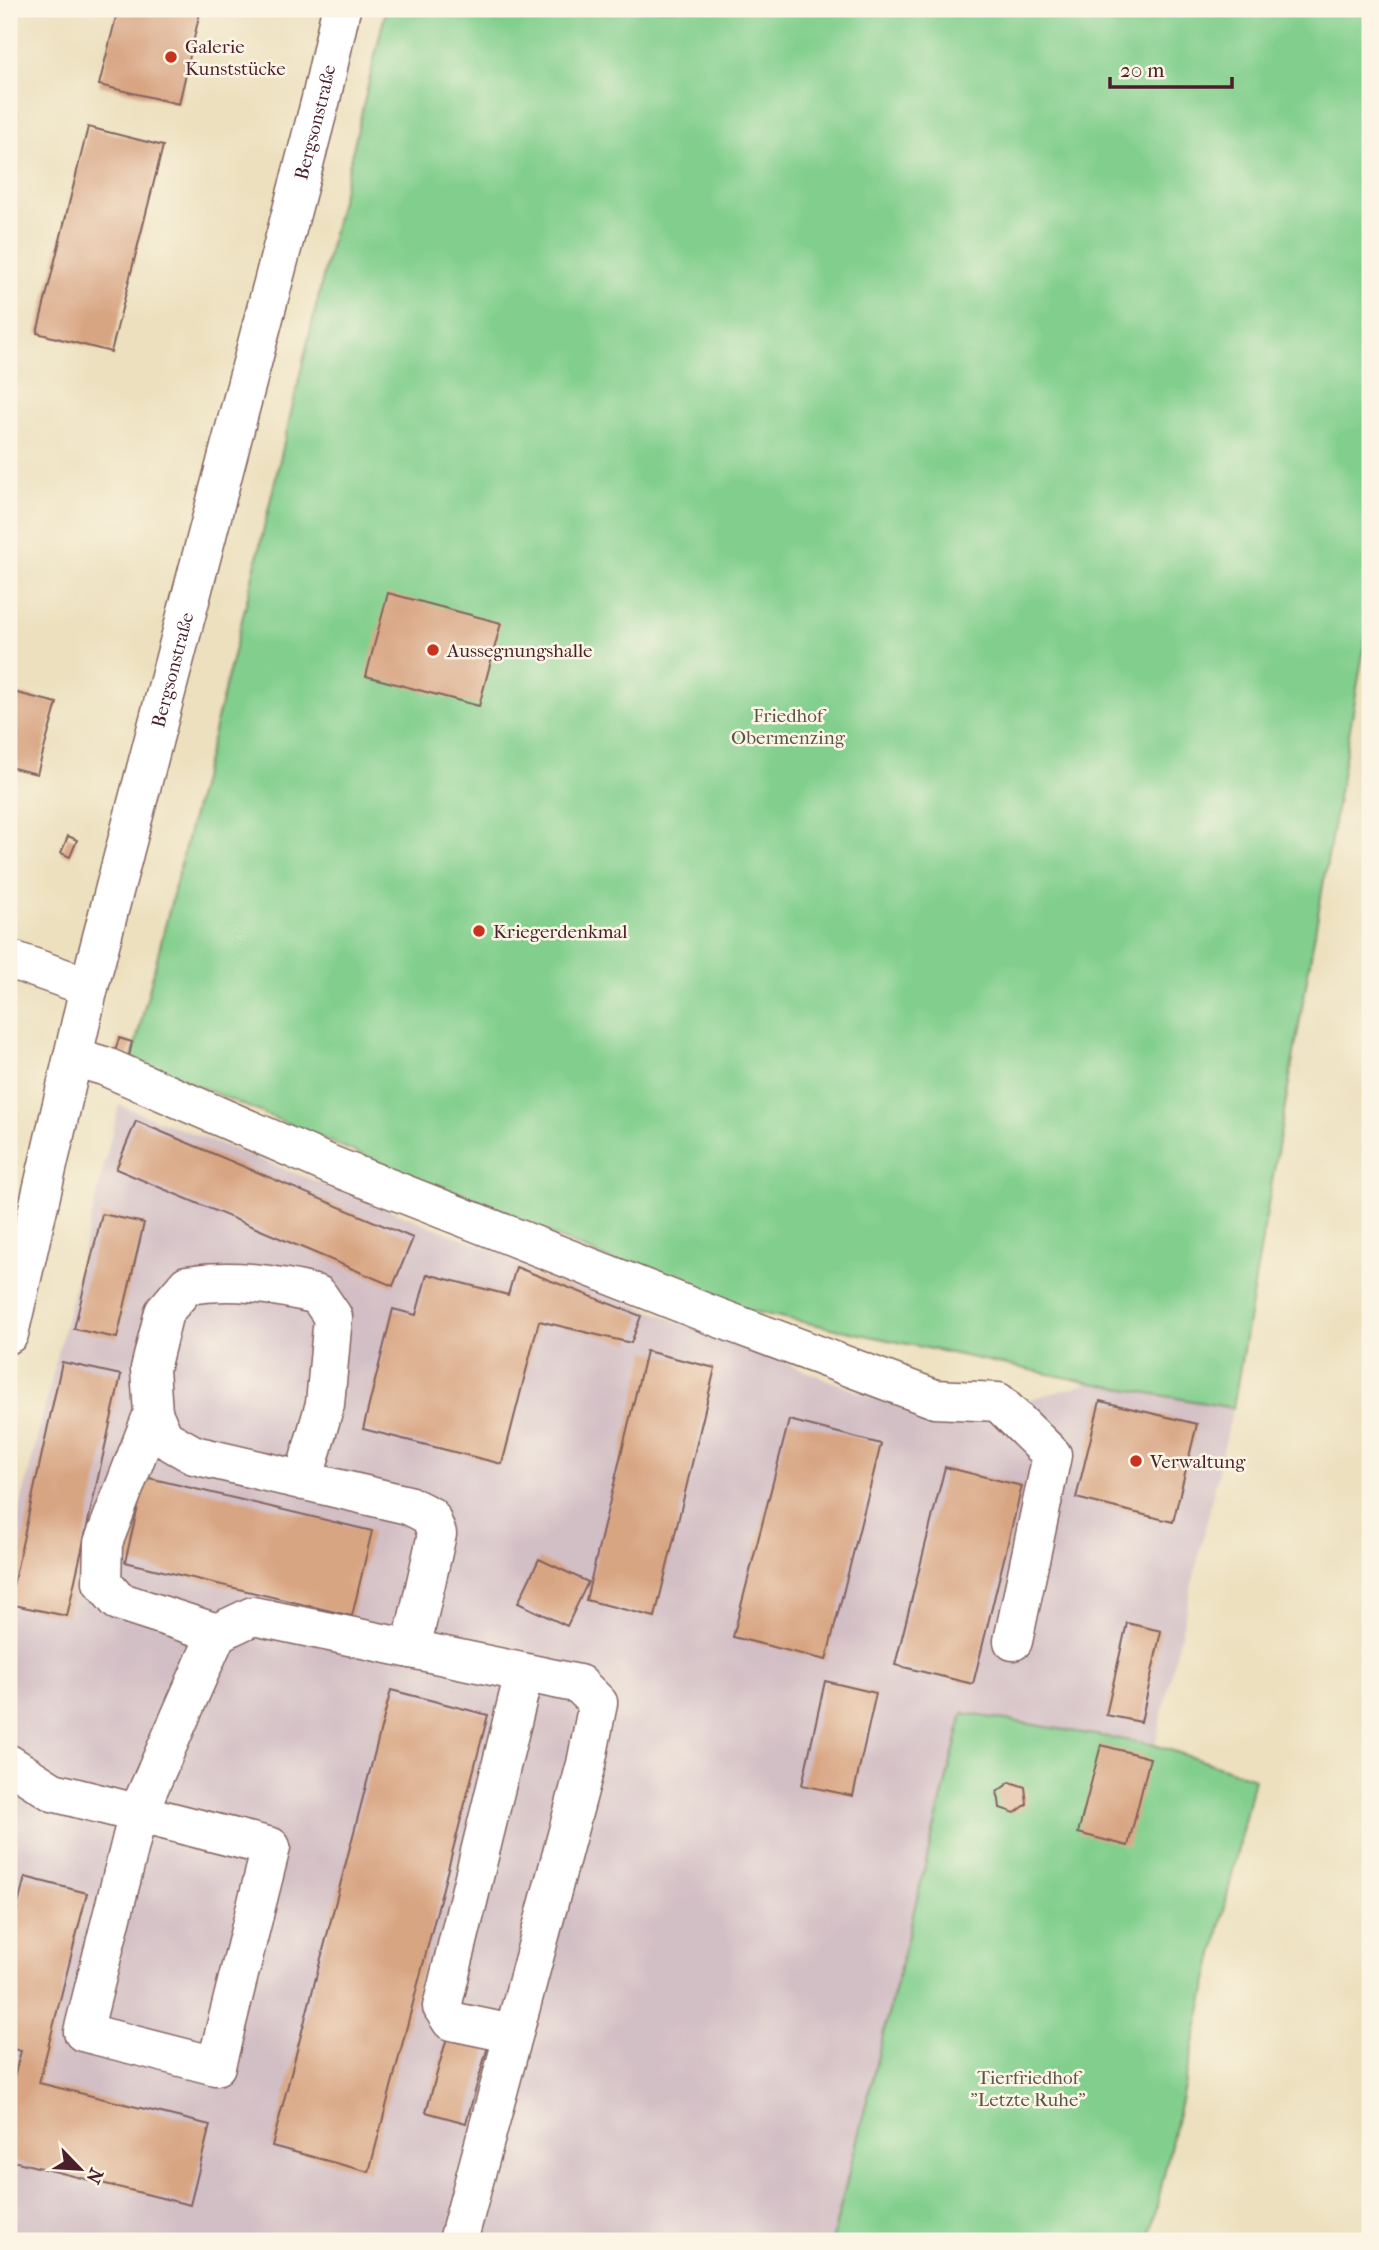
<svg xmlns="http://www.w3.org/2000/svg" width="1379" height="2250" viewBox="0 0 1379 2250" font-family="'IM FELL French Canon',serif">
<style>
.industrial{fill:#d2bec5}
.green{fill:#82cf8d;stroke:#66775c;stroke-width:2}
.building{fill:#d8a583}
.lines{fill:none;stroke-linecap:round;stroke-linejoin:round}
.minor-casing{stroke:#83635e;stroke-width:41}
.minor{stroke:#fff;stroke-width:38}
.poi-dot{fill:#c8321e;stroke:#fcf5e5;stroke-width:2.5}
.labels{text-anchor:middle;stroke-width:5;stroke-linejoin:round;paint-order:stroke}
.poi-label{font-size:19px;fill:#4a1f2b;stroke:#fcf5e5;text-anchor:start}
.street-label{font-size:19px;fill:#4a1f2b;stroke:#fcf5e5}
.park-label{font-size:19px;fill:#5b5448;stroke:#fcf5e5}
</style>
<rect width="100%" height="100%" fill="#fcf5e5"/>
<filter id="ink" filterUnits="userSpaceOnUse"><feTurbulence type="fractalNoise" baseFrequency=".0143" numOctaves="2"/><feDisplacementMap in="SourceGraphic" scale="14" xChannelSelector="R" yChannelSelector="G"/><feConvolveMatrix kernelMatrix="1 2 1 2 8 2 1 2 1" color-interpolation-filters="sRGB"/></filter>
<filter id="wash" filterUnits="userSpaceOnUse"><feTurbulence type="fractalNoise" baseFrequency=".00686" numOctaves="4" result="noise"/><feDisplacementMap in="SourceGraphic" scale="28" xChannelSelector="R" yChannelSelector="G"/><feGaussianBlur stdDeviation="1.57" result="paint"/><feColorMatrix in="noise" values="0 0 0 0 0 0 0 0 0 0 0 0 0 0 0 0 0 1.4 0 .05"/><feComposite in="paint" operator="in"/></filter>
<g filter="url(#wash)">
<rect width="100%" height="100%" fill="#ece0be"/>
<!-- industrial -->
<polygon class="industrial" points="119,1105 937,1422 1092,1383 1233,1408 1155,1745 963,1713 832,2241 9,2241 9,1553"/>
<!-- green -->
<g class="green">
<polygon points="386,9 1370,9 1370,613 1233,1408 1092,1383 713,1303 132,1058 248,596"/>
<polygon points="963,1713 1155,1745 1254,1778 1149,2241 832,2241"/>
</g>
<g id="blocks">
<!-- building -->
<g class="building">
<polygon points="118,9 200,12 179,104 99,85"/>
<polygon points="88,127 163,146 111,352 37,333"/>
<polygon points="388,593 501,623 479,706 366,676"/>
<polygon points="9,691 57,703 37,774 9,767"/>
<polygon points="68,836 77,840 70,857 61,853"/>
<polygon points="119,1038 132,1042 129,1056 115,1052"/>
<polygon points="136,1121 413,1238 393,1286 116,1169"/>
<polygon points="102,1214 144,1223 117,1338 74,1329"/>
<polygon points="516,1267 641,1316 631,1343 539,1321 502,1464 363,1429 393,1309 416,1315 427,1274 508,1295"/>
<polygon points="646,1351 715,1368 655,1617 586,1600"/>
<polygon points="62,1362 121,1375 67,1616 9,1604"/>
<polygon points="1100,1401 1197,1424 1173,1522 1076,1498"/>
<polygon points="789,1420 881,1444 826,1660 733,1637"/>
<polygon points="945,1467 1022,1486 973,1684 895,1665"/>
<polygon points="145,1477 372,1531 352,1616 125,1562"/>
<polygon points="539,1559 588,1582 567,1626 518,1603"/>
<polygon points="1127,1623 1161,1631 1141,1722 1106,1715"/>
<polygon points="825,1681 876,1693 853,1796 802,1785"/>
<polygon points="391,1690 488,1715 369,2172 272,2146"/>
<polygon points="1101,1745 1150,1758 1128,1846 1078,1833"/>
<polygon points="1010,1782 1025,1787 1027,1804 1015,1813 1000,1808 999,1800 997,1792"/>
<polygon points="25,1877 87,1893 39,2083 210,2125 190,2205 9,2160 9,2075 14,2077 21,2051 9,2048 9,1940"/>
<polygon points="448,2034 488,2046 466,2123 426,2112"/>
</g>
</g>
</g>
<g filter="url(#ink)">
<use href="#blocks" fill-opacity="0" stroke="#83635e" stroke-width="2"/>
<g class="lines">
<!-- minor casing -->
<g class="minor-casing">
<g id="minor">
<polyline points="9,959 89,987"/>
<polyline points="73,1057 104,1066 333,1166 714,1316 935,1399 998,1402 1052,1455 1013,1641"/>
<path id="s1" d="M9 1334 89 987 321 99 341 9"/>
<polyline points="153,1413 103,1543 102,1582 118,1601 217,1633"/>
<path d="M303 1481 325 1404 333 1317 318 1295C274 1284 232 1278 187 1285L164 1312 150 1369 153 1413 164 1438 194 1455 408 1505 430 1516 437 1534 411 1649"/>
<polyline points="9,1764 53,1792 271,1847 216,2066 83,2032 138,1813 217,1633 253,1616 579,1684 598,1703 586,1764 458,2241"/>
<polyline points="513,2034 451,2021 442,2007 524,1673"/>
</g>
</g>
<!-- minor -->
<use href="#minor" class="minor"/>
</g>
</g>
<!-- markers -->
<g class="poi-dot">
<circle cx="171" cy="57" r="7"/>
<circle cx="433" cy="650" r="7"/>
<circle cx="479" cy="931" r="7"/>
<circle cx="1136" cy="1461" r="7"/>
</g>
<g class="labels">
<!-- poi labels -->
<g class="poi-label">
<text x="185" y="53">Galerie<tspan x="185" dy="22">Kunststücke</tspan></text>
<text x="447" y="657">Aussegnungshalle</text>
<text x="493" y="938">Kriegerdenkmal</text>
<text x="1150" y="1468">Verwaltung</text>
</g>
<!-- street labels -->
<g class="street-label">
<text dy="7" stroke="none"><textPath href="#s1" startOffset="1250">Bergsonstraße</textPath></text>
<text dy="7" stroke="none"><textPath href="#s1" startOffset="684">Bergsonstraße</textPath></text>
</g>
<!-- park labels -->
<g class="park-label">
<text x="788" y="722">Friedhof<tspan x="788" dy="22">Obermenzing</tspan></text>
<text x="1028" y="2084">Tierfriedhof<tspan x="1028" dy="22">"Letzte Ruhe"</tspan></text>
</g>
</g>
<!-- margin -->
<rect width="1379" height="2250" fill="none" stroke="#fcf5e5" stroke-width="35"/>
<!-- north arrow -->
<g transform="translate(80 2169) rotate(115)" stroke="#fcf5e5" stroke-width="5" paint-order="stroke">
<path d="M0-5L12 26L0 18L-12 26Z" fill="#4a1f2b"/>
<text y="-10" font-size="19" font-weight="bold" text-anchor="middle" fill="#4a1f2b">N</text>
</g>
<!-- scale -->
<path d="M1110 77v10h122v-10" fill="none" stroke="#4a1f2b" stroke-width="3.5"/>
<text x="1120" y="77" font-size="21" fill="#4a1f2b" stroke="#fcf5e5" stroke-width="5" paint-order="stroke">20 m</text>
</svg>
